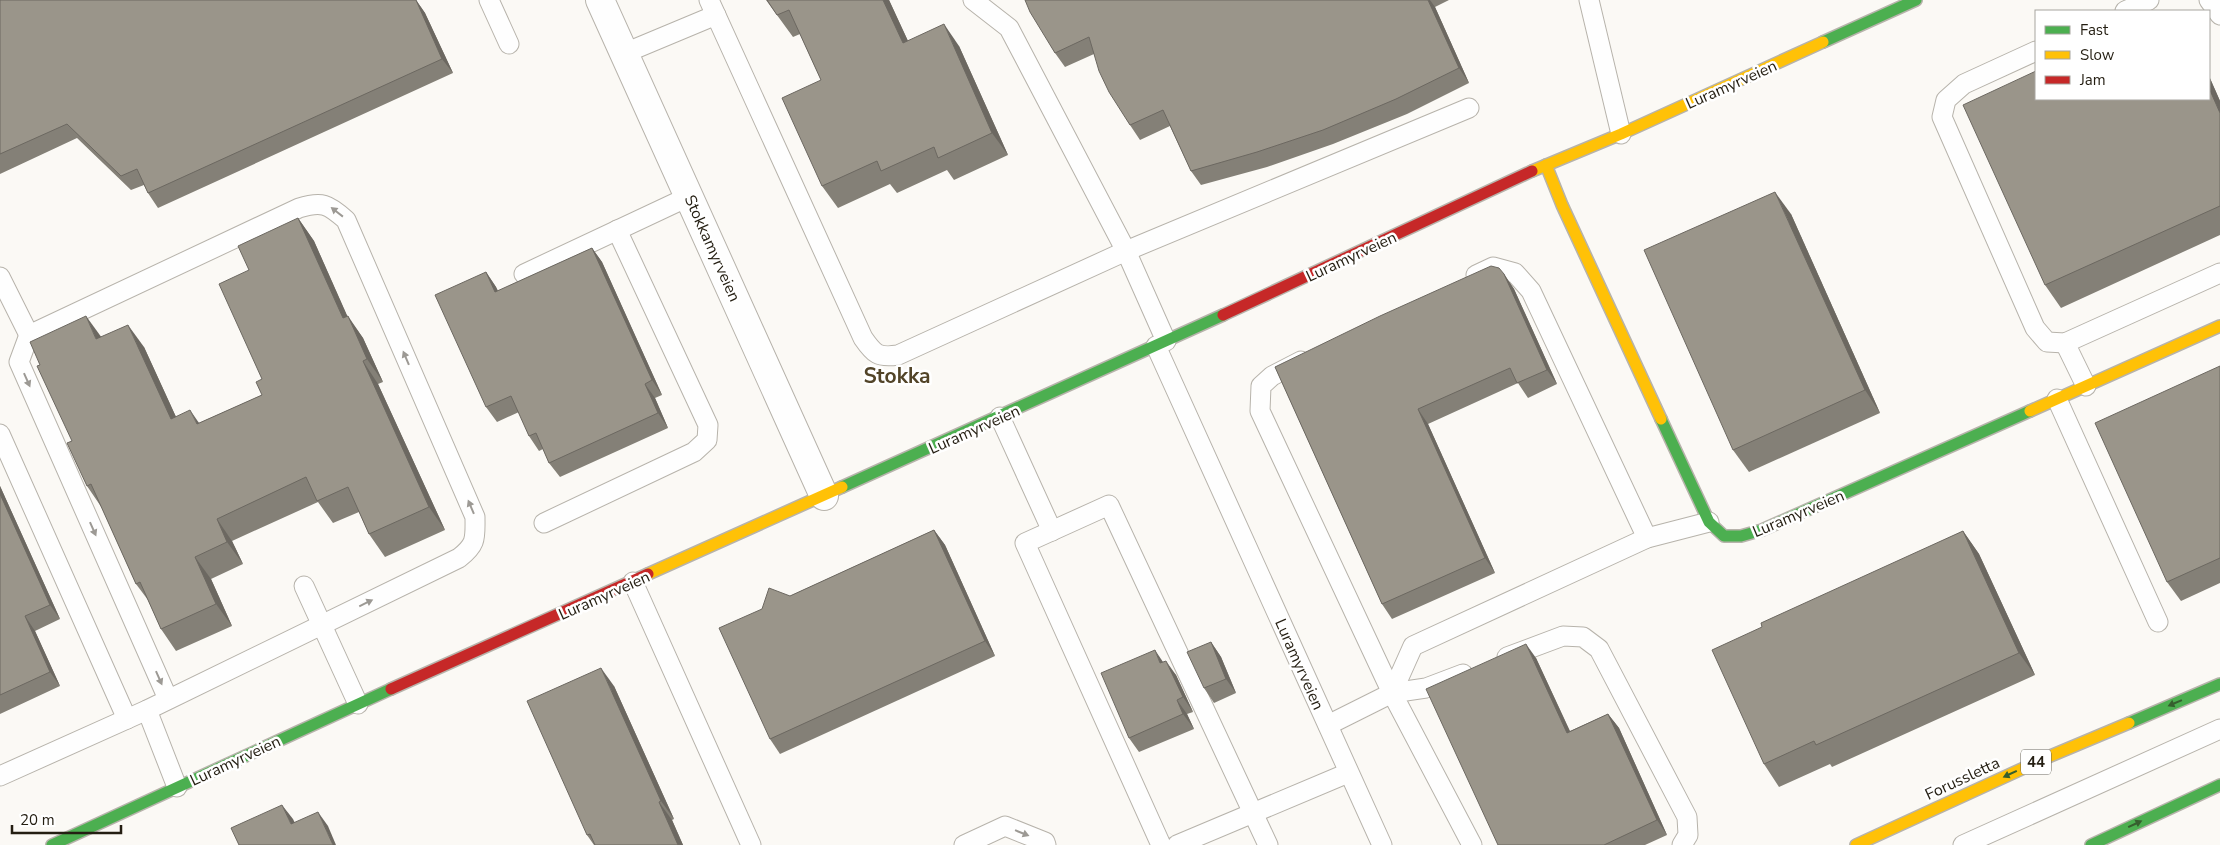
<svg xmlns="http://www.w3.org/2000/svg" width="2220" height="845" viewBox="0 0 2220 845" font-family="'Nunito Sans',sans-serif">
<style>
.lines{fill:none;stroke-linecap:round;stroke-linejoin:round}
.lane-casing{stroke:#b7b3ab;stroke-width:21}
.street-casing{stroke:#b7b3ab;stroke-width:30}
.fast-casing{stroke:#b7b3ab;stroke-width:14}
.slow-casing{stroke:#b7b3ab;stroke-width:14}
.jam-casing{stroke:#b7b3ab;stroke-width:14}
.lane{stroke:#fefefe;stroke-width:19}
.street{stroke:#fefefe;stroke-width:28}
.fast{stroke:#4caf50;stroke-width:11}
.slow{stroke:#ffc107;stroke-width:11}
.jam{stroke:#c62828;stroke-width:11}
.wall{fill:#848077}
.shaded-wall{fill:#6c6861}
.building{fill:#9a958a;stroke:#6c6861}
.oneway{fill:#9c9994}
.oneway2{fill:#365f2e}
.labels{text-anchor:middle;stroke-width:5;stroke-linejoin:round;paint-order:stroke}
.shield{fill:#fff;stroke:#666259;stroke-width:1}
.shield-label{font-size:15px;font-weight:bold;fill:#241e12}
.street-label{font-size:16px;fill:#241e12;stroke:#fff}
.district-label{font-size:21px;font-weight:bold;fill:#524428;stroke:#fff}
</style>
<rect width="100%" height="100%" fill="#fbf9f5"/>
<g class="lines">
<!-- lane casing -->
<g class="lane-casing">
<g id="lane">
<polyline points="489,0 509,44"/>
<path d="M709 0 863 338C874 354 878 358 898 355L1126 251 1469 108"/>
<polyline points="973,0 1009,28 1126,251 1166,341"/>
<polyline points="1589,0 1621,134"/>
<polyline points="2209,0 2220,15"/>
<polyline points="2125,11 2149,0"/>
<polyline points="2036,51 1964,84 1946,100 1942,117 2035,328 2047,342 2065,343 2220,273"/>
<polyline points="625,53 716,15"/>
<polyline points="524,274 690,196"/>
<polyline points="1476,275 1493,267 1515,273 1531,291 1647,538"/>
<polyline points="0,277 29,335"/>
<polyline points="2065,343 2086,386"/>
<polyline points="1156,346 1382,845"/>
<polyline points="1301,361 1272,376 1261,386 1260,411 1392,693 1472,845"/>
<polyline points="2057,399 2158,622"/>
<polyline points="1000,417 1052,531"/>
<polyline points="0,434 127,719"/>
<polyline points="544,523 694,452 707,440 708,425 617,230"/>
<polyline points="633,582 751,845"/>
<polyline points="304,586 358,704"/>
<polyline points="1507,657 1563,636 1583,637 1599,649 1687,817 1688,835 1682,845"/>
<polyline points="1392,693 1426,688 1463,674"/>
<polyline points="147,710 177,787"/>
<polyline points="1328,725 1392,693 1413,646 1647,538 1709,522"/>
<path d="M0 776 147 710 459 558C477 544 475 538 475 517L346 220C328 204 322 201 299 208L29 335 19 362 168 699"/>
<polyline points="964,845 1005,826 1045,842 1046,845"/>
<polyline points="1161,845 1025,543 1109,505 1268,845"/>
<polyline points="1177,845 1348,773"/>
<polyline points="1963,845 2220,729"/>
</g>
</g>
<!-- street casing -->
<g class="street-casing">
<polyline id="street" points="600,0 824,496"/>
</g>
<!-- fast casing -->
<g class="fast-casing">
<g id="fast">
<polyline points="1823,42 1916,0"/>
<polyline points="1661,419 1709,522 1724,536 1741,536 1762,530 2030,411"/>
<polyline points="842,487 1223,315"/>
<polyline points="2129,723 2220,684"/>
<polyline points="52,845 391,689"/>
<polyline points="2091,845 2220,785"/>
</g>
</g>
<!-- slow casing -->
<g class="slow-casing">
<g id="slow">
<polyline points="1546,165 1562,205 1661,419"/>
<polyline points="1532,171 1621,134 1823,42"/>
<polyline points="2030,411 2220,326"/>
<polyline points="648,574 842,487"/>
<polyline points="1856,845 2048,757 2129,723"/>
</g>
</g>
<!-- jam casing -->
<g class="jam-casing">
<g id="jam">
<polyline points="1223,315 1532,171"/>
<polyline points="391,689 648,574"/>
</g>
</g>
<!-- lane -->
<use href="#lane" class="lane"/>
<!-- street -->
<use href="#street" class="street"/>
<!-- fast -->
<use href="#fast" class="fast"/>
<!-- slow -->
<use href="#slow" class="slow"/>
<!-- jam -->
<use href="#jam" class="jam"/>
</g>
<!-- wall -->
<g class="wall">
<polygon points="0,0 416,0 425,13 453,73 158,208 148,193 144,185 131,190 77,138 0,174"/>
<polygon points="766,0 889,0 908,41 959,46 1008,155 954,180 947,170 897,193 890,184 838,208 822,186 821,80 800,34 793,37"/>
<polygon points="1025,0 1449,0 1435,7 1469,83 1407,114 1333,144 1267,167 1201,185 1191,171 1170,126 1140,140 1130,125 1094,54 1065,67 1055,53"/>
<polygon points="2209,76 2220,101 2220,235 2061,308 2045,285 2209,99"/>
<polygon points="1791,214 1880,413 1749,472 1733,450"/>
<polygon points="298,218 314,241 347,316 363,338 383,382 378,384 445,530 385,557 369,534 359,512 333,523 318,502 232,541 243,564 211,579 232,626 176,651 161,629 148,600 136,584 102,508 87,486 72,441 101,337 144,347 176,417 199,423 262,395 262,379 249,270"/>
<polygon points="592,248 602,262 662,395 655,398 668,428 560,477 549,463 543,449 539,451 529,436 519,412 497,422 486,407 486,272 496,287 498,291"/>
<polygon points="1504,274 1514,289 1557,384 1528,398 1518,383 1428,424 1495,573 1392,619 1382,604 1275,367"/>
<polygon points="2220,366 2220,583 2181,601 2167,582"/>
<polygon points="0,486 60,619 35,631 60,686 0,714"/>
<polygon points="934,530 945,545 995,656 780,754 770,739 790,596"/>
<polygon points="1963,531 1979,554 2035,675 1832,767 1830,764 1779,787 1764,764 1762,627"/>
<polygon points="1211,642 1221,657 1236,693 1214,703 1204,688"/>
<polygon points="1536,658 1570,731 1608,714 1619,728 1667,835 1645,845 1498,845"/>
<polygon points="1163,662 1176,675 1193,712 1187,714 1194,729 1139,752 1129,738"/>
<polygon points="614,686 674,819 672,820 683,845 594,845 587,835"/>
</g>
<!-- shaded-wall -->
<g class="shaded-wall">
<polygon points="416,0 425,13 453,73 442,59"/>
<polygon points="883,0 889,0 919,65 903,43"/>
<polygon points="1428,0 1430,0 1435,7 1469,83 1459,68"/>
<polygon points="944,24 959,46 1008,155 992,133"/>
<polygon points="2209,76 2220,101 2220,113 2209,88"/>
<polygon points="1775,192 1791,214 1880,413 1865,390"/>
<polygon points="298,218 314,241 358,340 343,318"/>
<polygon points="592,248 602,262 662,395 652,380"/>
<polygon points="486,272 496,287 505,307 495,292"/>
<polygon points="1504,274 1514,289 1557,384 1547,370"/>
<polygon points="86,316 102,338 96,339"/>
<polygon points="348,316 363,338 383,382 367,359"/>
<polygon points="128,325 144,347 187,441 171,419"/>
<polygon points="363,361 378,384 445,530 429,507"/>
<polygon points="645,384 655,398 668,428 658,413"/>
<polygon points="1418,409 1428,424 1495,573 1485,558"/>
<polygon points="190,410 206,433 197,424"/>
<polygon points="0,486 60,619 50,605 0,494"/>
<polygon points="217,519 232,541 243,564 227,542"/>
<polygon points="934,530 945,545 995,656 985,641"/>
<polygon points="1963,531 1979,554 2035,675 2019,653"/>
<polygon points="195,557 211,579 232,626 216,604"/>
<polygon points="25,616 35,631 60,686 50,672"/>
<polygon points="1211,642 1221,657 1236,693 1226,679"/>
<polygon points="1526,644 1536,658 1577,747 1567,733"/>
<polygon points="1155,650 1165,665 1160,663"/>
<polygon points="1166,661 1176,675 1193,712 1183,697"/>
<polygon points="601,668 614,686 674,819 661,801"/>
<polygon points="1177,700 1187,714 1194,729 1183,714"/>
<polygon points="1608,714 1619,728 1667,835 1657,820"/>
<polygon points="659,802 672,820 683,845 678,845"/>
<polygon points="282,805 293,819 302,838 291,824"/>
<polygon points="318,812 328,826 336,845 333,845"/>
</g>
<!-- building -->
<g class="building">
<polygon points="0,0 416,0 442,59 148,193 137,169 121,176 67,124 0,154"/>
<polygon points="767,0 883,0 903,43 944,24 992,133 938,158 934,147 881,171 877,161 822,186 782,98 821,80 789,10 777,15"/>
<polygon points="1025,0 1428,0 1459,68 1396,99 1323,130 1257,152 1191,171 1163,110 1130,125 1109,92 1099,71 1089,37 1055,53 1030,12"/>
<polygon points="2036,71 2036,99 2209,99 2209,88 2220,113 2220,206 2045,285 1963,105"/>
<polygon points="1775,192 1865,390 1733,450 1644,250"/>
<polygon points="298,218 343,318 348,316 367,359 363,361 429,507 369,534 348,487 317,501 306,477 217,519 227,542 195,557 216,604 161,629 140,582 136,584 91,484 87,486 67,443 72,441 37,366 40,365 30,342 86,316 96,339 128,325 171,419 190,410 197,424 262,395 256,382 262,379 219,284 249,270 238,246"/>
<polygon points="592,248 652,380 645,384 658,413 549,463 536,433 529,436 511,396 486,407 435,295 486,272 495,292"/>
<polygon points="1491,266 1499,268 1504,274 1547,370 1517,383 1510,368 1418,409 1485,558 1382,604 1275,367 1380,316"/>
<polygon points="2220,366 2220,558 2167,582 2095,423"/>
<polygon points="0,494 50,605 25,616 50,672 0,695"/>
<polygon points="934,530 985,641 770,739 719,628 762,609 769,588 790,596"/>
<polygon points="1963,531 2019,653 1816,745 1814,741 1764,764 1712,650 1762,627 1761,623"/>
<polygon points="1211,642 1226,679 1204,688 1187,652"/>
<polygon points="1526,644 1567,733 1608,714 1657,820 1604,845 1498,845 1426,689"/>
<polygon points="1155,650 1160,663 1166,661 1183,697 1177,700 1183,714 1129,738 1101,673"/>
<polygon points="601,668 661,801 659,802 678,845 595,845 590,834 587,835 527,701"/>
<polygon points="282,805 291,824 318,812 333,845 239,845 231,828"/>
</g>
<!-- one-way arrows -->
<defs><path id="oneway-solid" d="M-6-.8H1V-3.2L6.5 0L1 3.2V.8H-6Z" transform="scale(1.25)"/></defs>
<g class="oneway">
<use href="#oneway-solid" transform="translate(337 212) rotate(-142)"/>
<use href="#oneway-solid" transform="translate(406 358) rotate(-113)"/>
<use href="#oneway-solid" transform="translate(27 380) rotate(66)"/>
<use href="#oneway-solid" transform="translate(471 507) rotate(-113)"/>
<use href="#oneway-solid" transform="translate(93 529) rotate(66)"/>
<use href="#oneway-solid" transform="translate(366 603) rotate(-26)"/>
<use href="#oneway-solid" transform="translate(159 678) rotate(66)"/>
<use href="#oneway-solid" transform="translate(1022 833) rotate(22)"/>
</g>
<g class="oneway2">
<use href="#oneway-solid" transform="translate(2175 703) rotate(157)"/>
<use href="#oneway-solid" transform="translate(2010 774) rotate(155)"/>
<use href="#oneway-solid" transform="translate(2135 824) rotate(-25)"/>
</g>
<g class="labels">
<!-- shield labels -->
<rect class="shield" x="2021" y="749.5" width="30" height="25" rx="4"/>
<g class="shield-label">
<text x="2036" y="767">44</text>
</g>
<!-- street labels -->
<g class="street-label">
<text transform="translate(1731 84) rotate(-24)" y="6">Luramyrveien</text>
<text transform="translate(713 248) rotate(66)" y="6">Stokkamyrveien</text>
<text transform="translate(1351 256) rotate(-25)" y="6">Luramyrveien</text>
<text transform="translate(974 429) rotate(-24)" y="6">Luramyrveien</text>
<text transform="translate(1798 513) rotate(-23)" y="6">Luramyrveien</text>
<text transform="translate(604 595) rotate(-24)" y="6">Luramyrveien</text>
<text transform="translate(1300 664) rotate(66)" y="6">Luramyrveien</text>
<text transform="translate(235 760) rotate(-25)" y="6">Luramyrveien</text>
<text transform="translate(1962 778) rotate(-25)" y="6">Forussletta</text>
</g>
<!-- district labels -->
<g class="district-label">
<text x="897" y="383">Stokka</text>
</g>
</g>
<!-- legend -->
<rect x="2035" y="10" width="175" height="90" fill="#ffffff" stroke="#a7a5a0"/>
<rect x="2045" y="26" width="25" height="8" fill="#4caf50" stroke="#a7a5a0"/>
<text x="2080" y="35" font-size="15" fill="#241e12">Fast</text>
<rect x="2045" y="51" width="25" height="8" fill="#ffc107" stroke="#a7a5a0"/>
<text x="2080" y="60" font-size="15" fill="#241e12">Slow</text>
<rect x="2045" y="76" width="25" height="8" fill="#c62828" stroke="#a7a5a0"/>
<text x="2080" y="85" font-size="15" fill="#241e12">Jam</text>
<!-- scale -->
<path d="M12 825v8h109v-8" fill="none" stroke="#241e12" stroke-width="2.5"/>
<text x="20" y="825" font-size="15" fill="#241e12" stroke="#ffffff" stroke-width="4" paint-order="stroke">20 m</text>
</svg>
